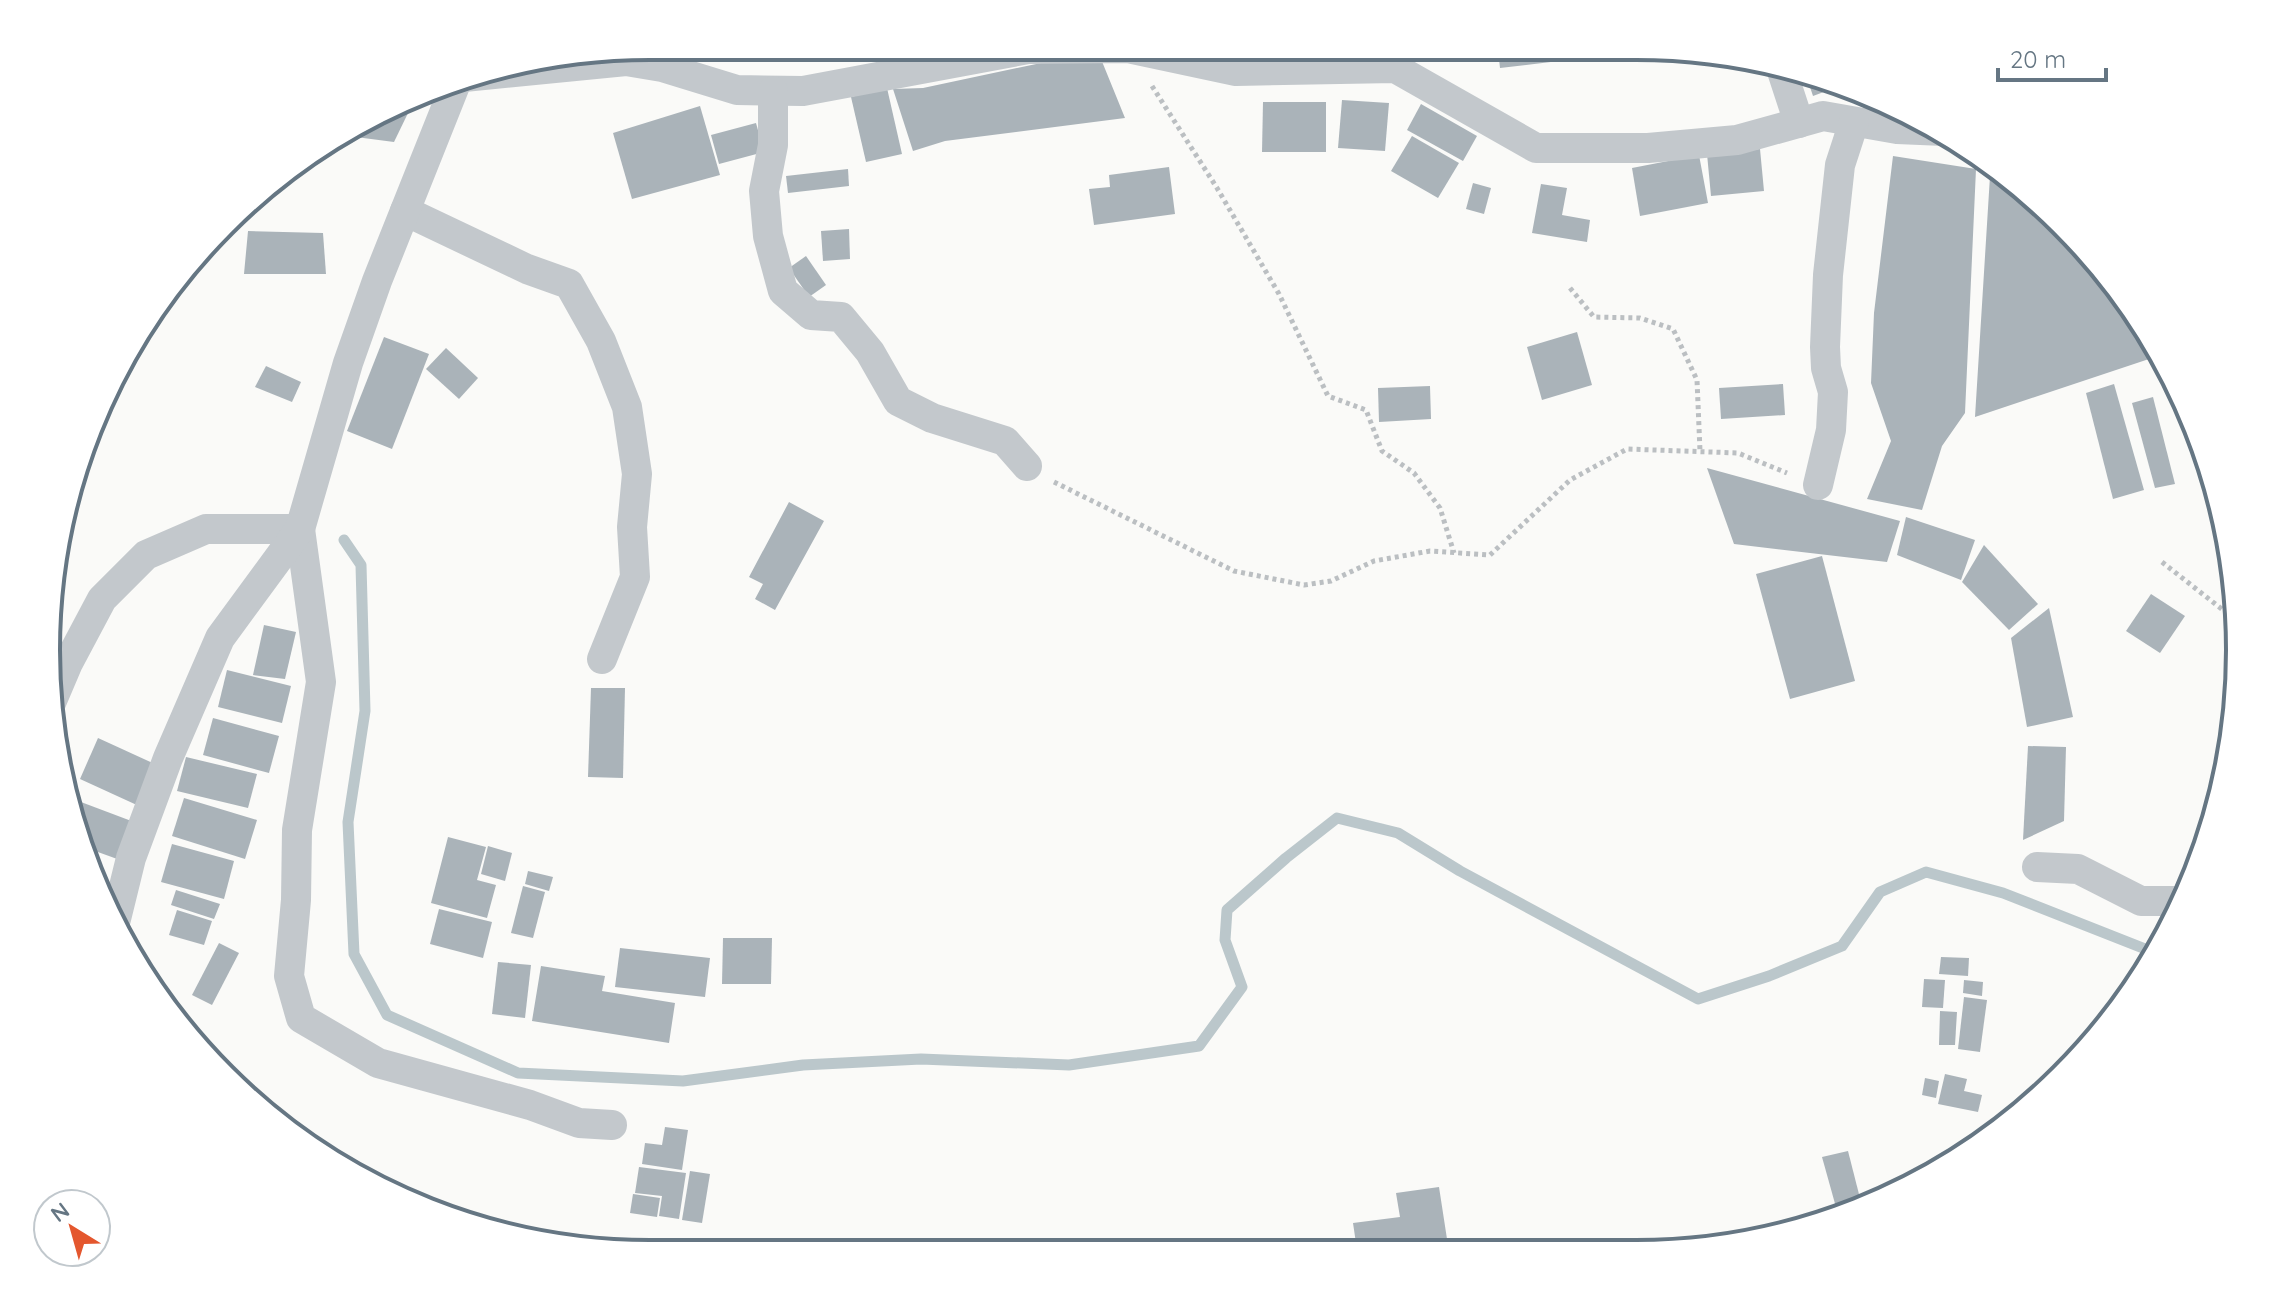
<svg xmlns="http://www.w3.org/2000/svg" width="2286" height="1300" viewBox="0 0 2286 1300" font-family="Quicksand,sans-serif">
<style>
.lines{fill:none;stroke-linecap:round;stroke-linejoin:round}
.stream{stroke:#bbc7cb;stroke-width:11}
.building{fill:#aab3b9}
.path{stroke:#bbbfc2;stroke-width:5;stroke-dasharray:4 4;stroke-linecap:butt}
.street{stroke:#c3c8cc;stroke-width:30}
.rim{fill:none;stroke:#657683;stroke-width:4}
</style>
<rect width="100%" height="100%" fill="#fafaf8"/>
<g class="lines">
<!-- stream -->
<polyline class="stream" points="344,540 361,565 365,711 348,822 354,954 387,1015 518,1073 683,1081 803,1065 921,1059 1069,1065 1199,1046 1242,987 1225,940 1227,910 1286,858 1337,818 1398,833 1460,871 1698,999 1769,976 1842,946 1880,892 1926,872 2003,893 2158,954"/>
</g>
<!-- building -->
<g class="building">
<polygon points="1476,47 1558,47 1559,61 1500,68 1498,50 1476,54"/>
<polygon points="1101,59 1125,118 945,141 913,151 893,89 923,88 1041,63"/>
<polygon points="1805,72 1840,86 1813,96"/>
<polygon points="887,88 902,154 866,162 851,97"/>
<polygon points="1342,100 1389,103 1385,151 1338,148"/>
<polygon points="1263,102 1326,102 1326,152 1262,152"/>
<polygon points="1421,104 1477,136 1463,161 1407,130"/>
<polygon points="700,106 720,175 632,199 613,133"/>
<polygon points="399,108 409,111 394,142 348,136"/>
<polygon points="756,123 764,152 719,164 711,135"/>
<polygon points="1412,136 1459,163 1438,198 1391,171"/>
<polygon points="1760,149 1764,191 1711,196 1707,154"/>
<polygon points="1699,155 1708,203 1640,216 1632,168"/>
<polygon points="1893,156 1976,169 1965,413 1942,446 1922,510 1867,499 1891,441 1871,383 1874,313"/>
<polygon points="1169,167 1175,214 1094,225 1089,189 1110,187 1109,175"/>
<polygon points="848,169 849,186 788,193 786,176"/>
<polygon points="1990,176 2007,176 2035,196 2043,211 2055,218 2102,268 2149,359 1975,417"/>
<polygon points="1473,183 1491,188 1484,214 1466,209"/>
<polygon points="1541,184 1567,188 1562,215 1590,220 1587,242 1532,233"/>
<polygon points="849,229 850,259 823,261 821,231"/>
<polygon points="248,231 323,233 326,274 244,274"/>
<polygon points="806,256 826,285 809,297 789,268"/>
<polygon points="1577,332 1592,385 1542,400 1527,347"/>
<polygon points="384,337 429,354 392,449 347,431"/>
<polygon points="446,348 478,378 459,399 426,369"/>
<polygon points="266,366 301,382 292,402 255,387"/>
<polygon points="1783,384 1785,415 1721,419 1719,388"/>
<polygon points="2114,384 2144,490 2113,499 2086,393"/>
<polygon points="1430,386 1431,419 1379,422 1378,388"/>
<polygon points="2153,397 2175,484 2155,488 2132,403"/>
<polygon points="1707,468 1900,521 1887,562 1734,544"/>
<polygon points="789,502 824,521 775,610 755,599 763,584 749,577"/>
<polygon points="2222,507 2227,541 2221,543 2209,512"/>
<polygon points="1906,517 1975,540 1961,580 1897,555"/>
<polygon points="1984,545 2038,604 2009,630 1962,582"/>
<polygon points="1822,556 1855,681 1790,699 1756,574"/>
<polygon points="2151,594 2185,616 2160,653 2126,631"/>
<polygon points="2049,608 2073,717 2027,727 2011,638"/>
<polygon points="264,625 296,632 285,679 253,675"/>
<polygon points="227,670 291,686 282,723 218,707"/>
<polygon points="591,688 625,688 623,778 588,777"/>
<polygon points="213,718 279,736 269,773 203,755"/>
<polygon points="98,738 157,765 139,806 80,779"/>
<polygon points="2028,746 2066,747 2064,821 2023,840"/>
<polygon points="186,757 257,774 248,808 177,791"/>
<polygon points="184,798 257,820 245,859 172,836"/>
<polygon points="73,799 134,822 120,860 84,847"/>
<polygon points="448,837 486,847 477,880 496,885 487,918 431,903"/>
<polygon points="172,844 234,861 224,899 161,882"/>
<polygon points="488,846 512,853 505,881 481,874"/>
<polygon points="528,871 553,877 549,891 525,884"/>
<polygon points="523,886 545,892 533,938 511,933"/>
<polygon points="176,890 220,904 214,919 171,905"/>
<polygon points="439,909 492,922 483,958 430,944"/>
<polygon points="177,910 212,921 204,945 169,935"/>
<polygon points="723,938 772,938 771,984 722,984"/>
<polygon points="219,943 239,953 212,1005 192,995"/>
<polygon points="620,948 710,958 705,997 615,987"/>
<polygon points="1941,957 1969,958 1968,976 1939,974"/>
<polygon points="498,962 531,965 525,1018 492,1014"/>
<polygon points="541,966 605,976 602,991 675,1003 669,1043 532,1021"/>
<polygon points="1924,979 1945,980 1943,1008 1922,1007"/>
<polygon points="1964,980 1983,982 1982,996 1963,993"/>
<polygon points="1964,997 1987,1000 1980,1052 1958,1049"/>
<polygon points="1940,1011 1957,1012 1955,1045 1939,1045"/>
<polygon points="1945,1074 1967,1079 1964,1091 1982,1095 1978,1112 1938,1104"/>
<polygon points="1925,1078 1939,1081 1936,1098 1922,1095"/>
<polygon points="665,1127 688,1130 682,1170 642,1164 645,1143 662,1145"/>
<polygon points="1848,1151 1862,1206 1839,1218 1822,1157"/>
<polygon points="639,1167 686,1173 679,1219 659,1216 662,1196 635,1193"/>
<polygon points="690,1171 710,1174 702,1223 682,1220"/>
<polygon points="1439,1187 1447,1239 1357,1250 1353,1223 1400,1217 1396,1193"/>
<polygon points="633,1194 660,1198 657,1217 630,1213"/>
</g>
<g class="lines">
<!-- path -->
<g class="path">
<polyline points="1152,86 1217,188 1279,294 1328,396 1366,410 1382,451 1414,473 1440,508 1454,553"/>
<polyline points="1570,288 1594,317 1640,318 1673,329 1697,380 1700,451"/>
<polyline points="1054,482 1234,571 1304,585 1331,581 1374,561 1430,551 1490,555 1570,480 1627,449 1738,453 1787,473"/>
<polyline points="2162,562 2228,614 2238,618"/>
</g>
<!-- street -->
<g class="street">
<polyline points="1780,65 1799,123"/>
<polyline points="464,77 626,61 662,67 737,90 803,91 1028,49 1128,48 1236,71 1395,68 1536,148 1648,148 1737,140 1823,116 1897,129 1944,131"/>
<polyline points="773,91 773,145 764,191 768,236 783,291 811,315 841,317 870,352 898,401 932,418 1005,441 1027,466"/>
<polyline points="405,211 527,269 569,284 601,341 627,407 637,474 632,527 635,577 602,659"/>
<polyline points="1818,485 1831,430 1833,392 1826,368 1825,347 1828,275 1840,165 1854,122"/>
<polyline points="51,703 68,663 102,599 146,555 206,529 300,529 321,682 297,830 296,900 289,976 301,1018 378,1063 530,1105 579,1123 612,1125"/>
<polyline points="2037,867 2078,869 2141,901 2182,901"/>
<polyline points="116,919 131,858 168,758 220,638 300,529 348,363 377,281 458,78"/>
</g>
</g>
<!-- crop -->
<path d="M0 0H2286V1300H0ZM650 60H1636A590 590 0 0 1 2226 650V650A590 590 0 0 1 1636 1240H650A590 590 0 0 1 60 650V650A590 590 0 0 1 650 60Z" fill="#fff" fill-rule="evenodd"/>
<path class="rim" d="M650 60H1636A590 590 0 0 1 2226 650V650A590 590 0 0 1 1636 1240H650A590 590 0 0 1 60 650V650A590 590 0 0 1 650 60Z"/>
<!-- north arrow -->
<g transform="translate(72 1228) rotate(323)"><circle r="38" fill="#ffffff" stroke="#c1c8cd" stroke-width="2"/>
<path d="M0-6L14 30L0 20L-14 30Z" fill="#e4572e"/>
<text y="-12" font-size="22" font-weight="bold" text-anchor="middle" fill="#657683">N</text>
</g>
<!-- scale -->
<path d="M1998 68v12h108v-12" fill="none" stroke="#657683" stroke-width="4"/>
<text x="2010" y="68" font-size="24" fill="#657683" stroke="#ffffff" stroke-width="6" paint-order="stroke">20 m</text>
</svg>
